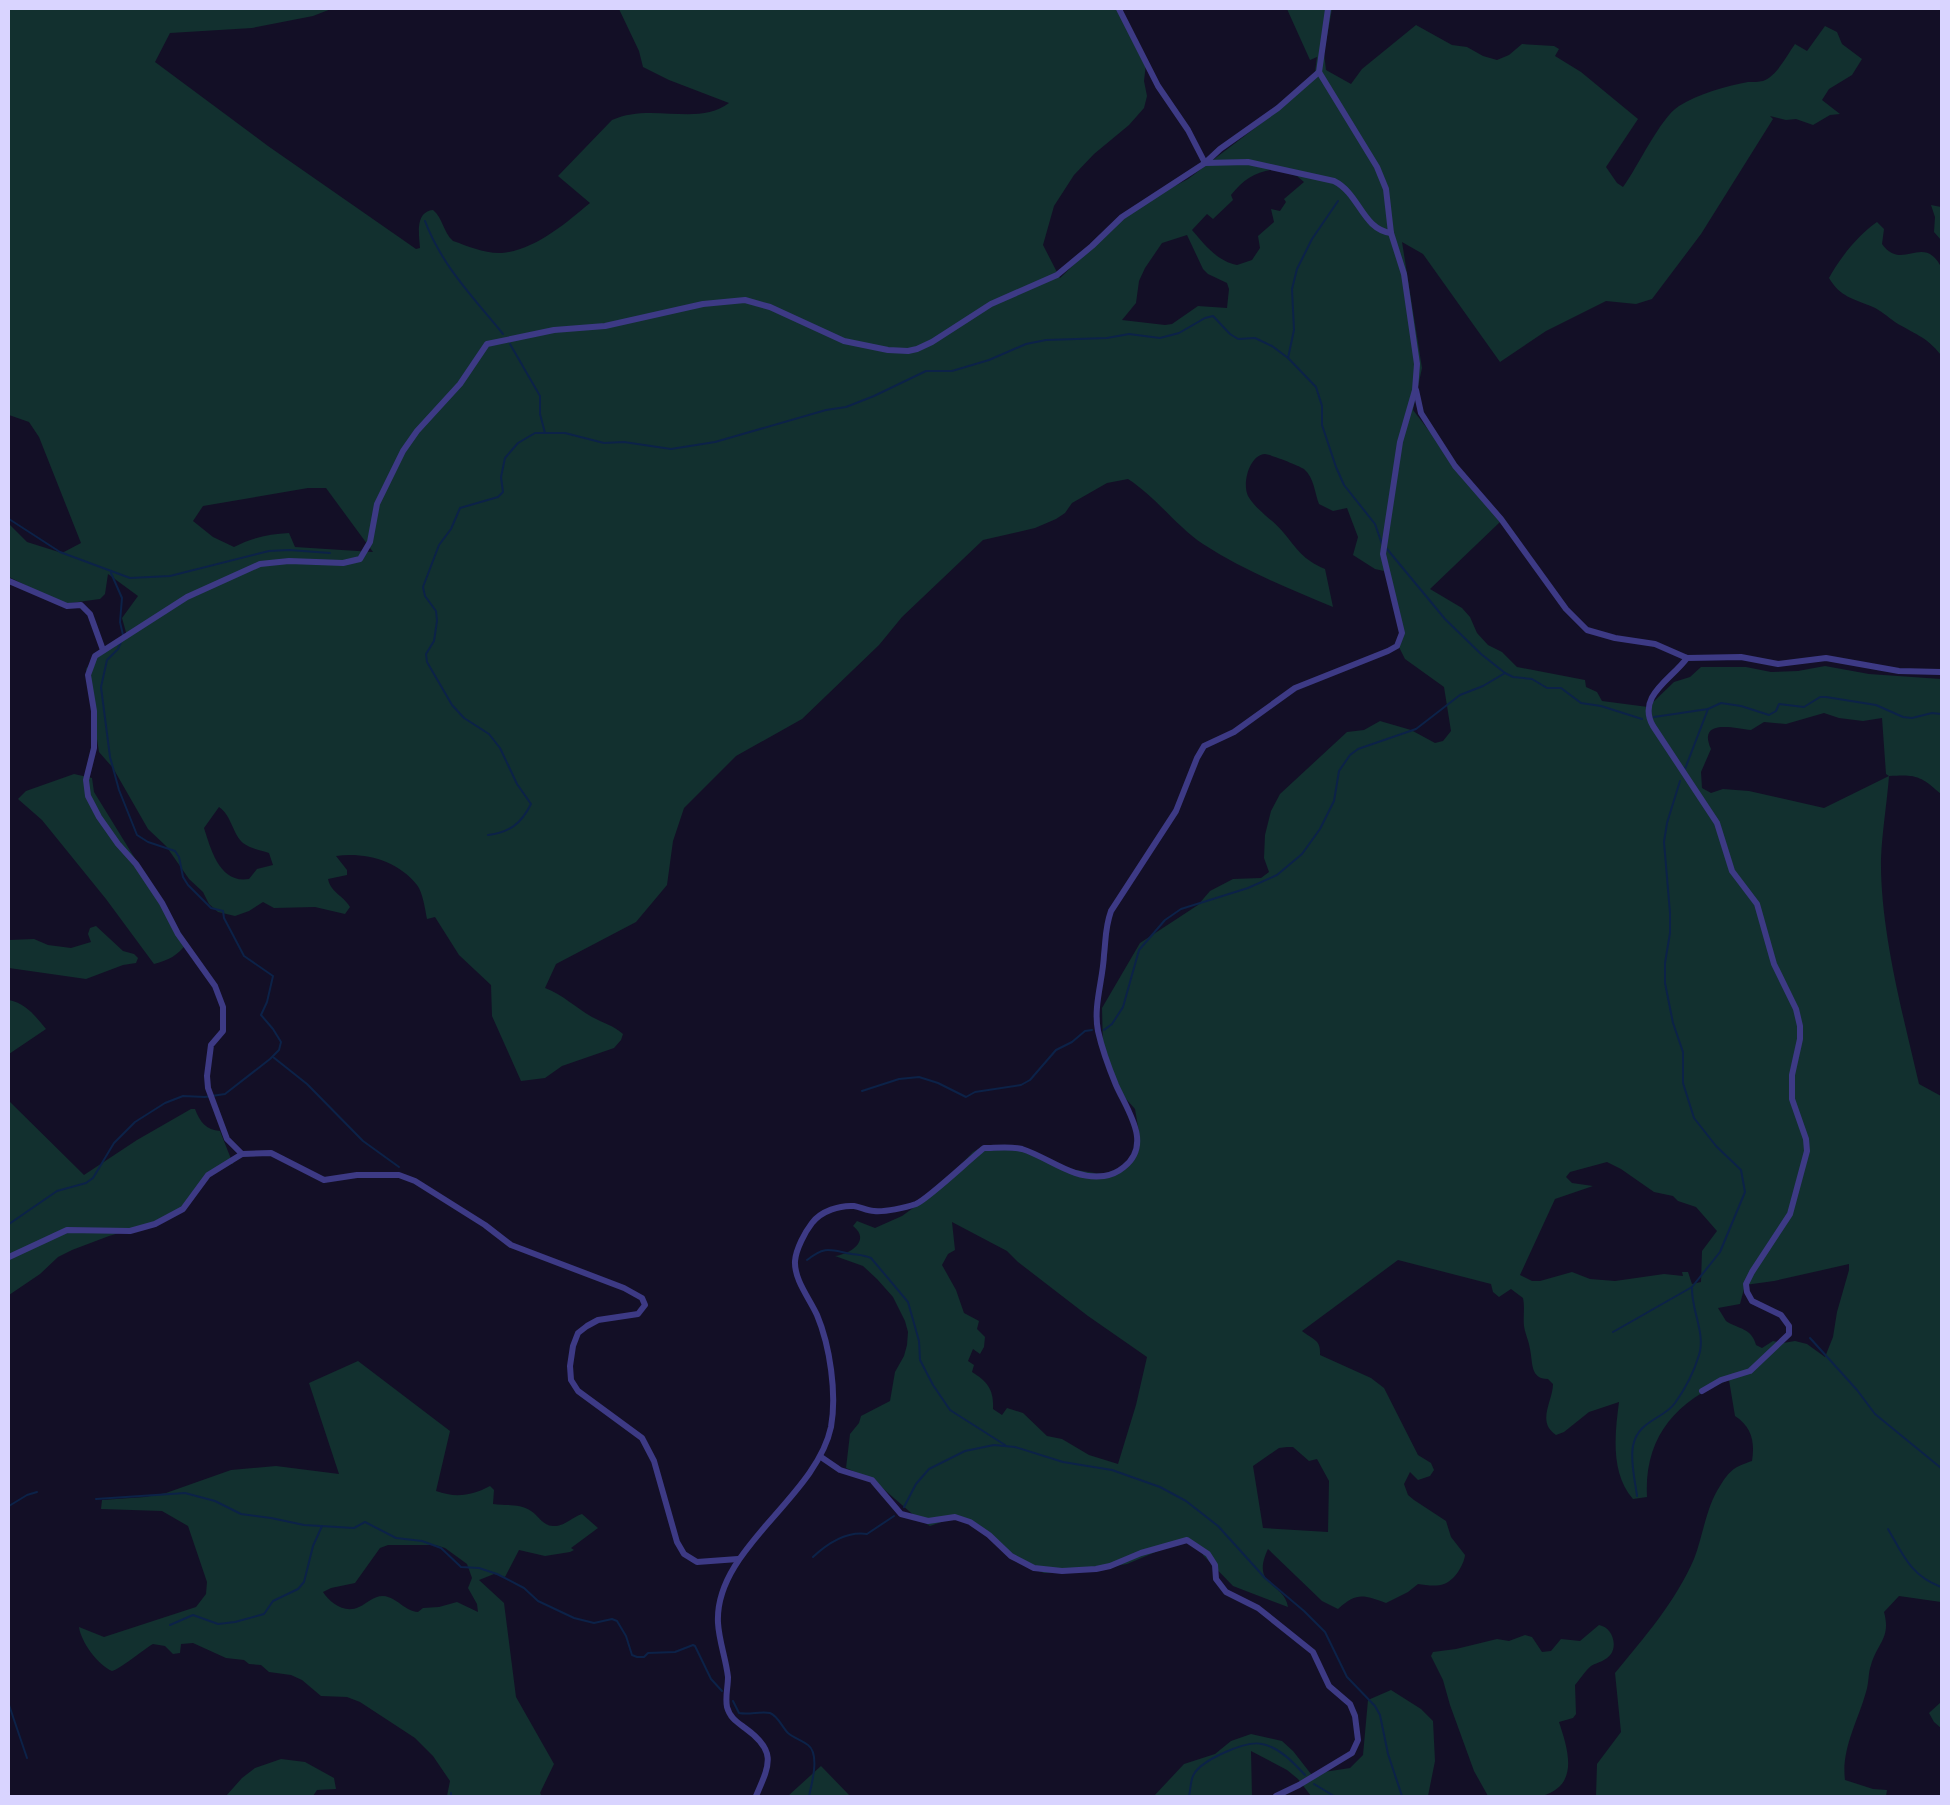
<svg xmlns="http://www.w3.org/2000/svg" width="1950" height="1805" viewBox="0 0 1950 1805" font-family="Poppins,sans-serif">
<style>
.green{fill:#12302f;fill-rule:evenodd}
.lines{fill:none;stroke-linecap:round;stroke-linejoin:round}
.stream{stroke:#0c2248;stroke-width:2}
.minor{stroke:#3d3a85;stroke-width:6}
</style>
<rect width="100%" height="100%" fill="#130f26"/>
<!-- green -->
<g class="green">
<path d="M9 9H331L313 16 252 28 170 33 155 62 268 146 416 249 420 248C419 234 415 212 433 210 443 218 443 232 453 241 468 246 485 254 502 253 535 250 566 223 590 203L558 176 612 120C651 102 698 127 729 103L669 80 643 67 639 51 619 9H1120L1146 64 1144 81 1147 96 1144 108 1129 125 1094 154 1074 175 1054 206 1043 245 1060 278 1115 225 1165 191 1188 179 1285 105 1315 72 1317 57 1310 60 1287 9H1332L1324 53 1326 70 1351 84 1362 69 1416 25 1452 45 1467 47 1483 56 1497 60 1509 55 1522 44 1554 46 1559 49 1555 56 1581 72 1638 119 1606 167 1617 183 1623 187C1638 167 1660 118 1679 106 1698 94 1726 86 1748 82 1753 82 1759 82 1763 81 1777 76 1787 55 1795 44L1807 51 1825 26 1837 32 1842 44 1862 59 1852 75 1829 89 1822 100 1840 114 1830 115 1813 125 1796 119 1786 120 1770 116 1773 119 1701 234 1652 299 1636 304 1606 301 1546 331 1500 362 1423 254 1402 242 1422 368 1413 410 1500 522 1430 589 1462 608 1470 617 1477 633 1488 645 1502 652 1517 667 1585 680 1586 687 1597 692 1602 701 1648 707 1674 682 1690 677 1701 667H1746L1771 672 1798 671 1825 666 1869 674 1941 679V794C1921 776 1916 774 1889 776 1887 803 1882 832 1881 859 1880 930 1903 1015 1919 1084L1941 1096V1602L1899 1596 1884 1612C1891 1638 1878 1642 1871 1665 1868 1673 1869 1683 1866 1692 1858 1721 1841 1749 1845 1780L1873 1789 1887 1790 1886 1796H1596L1597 1764 1621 1732 1615 1673C1644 1638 1676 1601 1694 1559 1703 1536 1706 1507 1720 1486 1730 1470 1734 1467 1752 1461 1755 1442 1752 1427 1735 1416L1729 1380C1675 1401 1644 1438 1647 1497L1633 1499C1610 1473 1615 1433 1619 1402L1589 1412 1564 1432 1556 1435C1536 1422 1553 1401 1553 1384L1548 1379C1530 1379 1533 1363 1530 1349 1529 1341 1525 1334 1524 1326 1523 1316 1525 1308 1523 1298L1511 1289 1499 1297 1493 1292 1491 1284 1398 1260 1302 1331C1313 1340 1321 1339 1320 1355L1371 1378 1384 1388 1418 1455 1431 1463 1434 1470 1430 1476 1418 1480 1410 1472 1404 1484 1408 1495 1414 1500 1446 1521 1451 1537 1465 1555C1464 1565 1454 1581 1444 1584 1436 1587 1426 1585 1418 1584L1408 1592 1386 1603C1363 1595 1357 1592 1338 1609L1322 1601 1268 1549C1250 1587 1284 1582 1288 1607L1233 1586 1203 1555V1548L1182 1541 1127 1564 1080 1572 1044 1573 1023 1565 969 1522 950 1519 930 1526 917 1518 872 1479 846 1468 850 1434 859 1423 861 1416 890 1401 895 1372 904 1356 907 1345 908 1332 905 1321 893 1297 877 1279 863 1266 835 1256C851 1254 871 1240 853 1226L857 1221 875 1228 902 1216 931 1195 973 1152 985 1145 1007 1147 1040 1156 1070 1169 1101 1174 1126 1169 1140 1138 1135 1109 1119 1091 1103 1049 1102 1008 1140 943 1198 905 1210 891 1233 879 1261 878 1269 872 1264 858 1265 835 1271 811 1280 794 1347 732 1364 730 1380 721 1411 730 1435 743 1443 741 1451 731 1444 687 1405 659 1399 647 1400 618 1384 571 1375 569 1353 555 1358 537 1347 508 1333 511 1319 504C1315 494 1314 477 1304 469 1300 466 1269 454 1265 454 1249 455 1242 484 1248 496 1256 510 1273 520 1283 532 1298 550 1302 559 1325 569L1333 607C1289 589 1243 570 1203 544 1176 526 1156 497 1128 479L1107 483 1072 503 1065 513 1056 519 1035 528 983 540 902 617 879 645 802 719 736 756 684 808 673 841 667 885 636 922 556 964 545 988C563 995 575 1007 592 1017 603 1023 613 1025 623 1034L621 1040 614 1048 562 1066 545 1078 521 1081 492 1016 491 985 459 955 435 917 427 919C425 909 423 893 417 885 398 861 366 852 336 856L347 870V875L328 879C331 893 343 895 350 907L345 914 315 907 274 908 263 902 249 911 235 916 218 912 209 904 203 892 189 879 166 846 148 829 113 768 99 752 86 669 93 659 127 636 122 618 138 596 108 574 105 594 100 599 63 604 9 577V524L27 542 62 553 81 543 39 437 29 422 9 415ZM1275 169 1297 176 1304 182 1284 199 1286 202 1280 211 1271 209 1274 222 1258 236 1260 248 1252 260 1237 265C1217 261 1205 245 1192 230L1207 214 1213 219 1233 200 1231 195C1244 179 1255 172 1275 169ZM1187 235 1203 269 1208 274 1227 283 1229 289 1227 308 1198 306 1172 324 1165 325 1122 320 1136 303 1139 281 1145 268 1162 243ZM308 488H326L373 552 295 547 289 533C269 534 251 538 234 547L213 537 193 521 203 506ZM1824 713 1839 718 1863 721 1882 718 1886 774 1889 776 1824 808 1749 791 1723 789 1711 793 1702 788 1701 772 1711 749C1697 718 1734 728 1751 730L1764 722 1786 724ZM219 807C232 816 232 833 243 843 251 849 260 850 269 853L273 865 257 869 249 879C220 884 211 850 204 828ZM1607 1162 1621 1169 1654 1192 1673 1196 1678 1201 1696 1207 1717 1231 1702 1251 1701 1282 1692 1284 1688 1272H1682L1683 1276 1664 1274 1615 1281 1590 1279 1572 1272 1540 1281H1532L1520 1275 1555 1199 1593 1186 1572 1183 1566 1177 1570 1172ZM952 1222 1007 1251 1018 1262 1088 1316 1147 1357 1136 1405 1118 1464 1089 1455 1062 1439 1047 1436 1023 1413 1007 1408 1002 1415 993 1409C994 1390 988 1382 972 1372L974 1365 968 1361 973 1349 980 1354 984 1347 985 1337 977 1329 979 1321 964 1313 956 1290 942 1265 948 1254 955 1250ZM1849 1264V1270L1837 1312 1833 1337 1825 1357 1807 1344 1795 1341 1783 1343 1773 1341 1762 1348 1756 1345C1752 1328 1738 1329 1726 1321L1718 1308 1740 1304 1745 1285 1774 1281ZM1287 1447H1293L1309 1461 1317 1459 1329 1481 1328 1532 1263 1528 1253 1466 1279 1448Z"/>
<polygon points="1931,205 1941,207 1941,240 1934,232 1935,217"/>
<path d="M1877 222 1884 229 1882 244C1902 272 1922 234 1940 265L1941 355C1926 336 1914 334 1895 322 1888 317 1880 310 1873 307 1854 299 1840 297 1829 278 1840 258 1858 235 1877 222Z"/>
<path d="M74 774 92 778 94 792 187 943C177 956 169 960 154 964L106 899 42 820 18 799 26 791Z"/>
<polygon points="96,926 123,951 134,954 138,958 136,963 123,965 86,979 9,968 9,940 34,939 48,945 71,948 91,942 88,934 90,928"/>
<path d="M9 1000C27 1004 35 1016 46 1029L9 1054Z"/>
<path d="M9 1101 84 1175 137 1140 191 1109H195C200 1122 206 1130 220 1131L233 1164H223L216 1168 185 1207 153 1223 109 1236 72 1250 58 1257 40 1274 9 1295Z"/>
<path d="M358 1361 450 1431 436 1491C455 1498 472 1496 490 1486L494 1490 493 1504C506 1506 519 1503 531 1511 539 1516 543 1526 553 1526 564 1527 572 1517 582 1514L598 1528 571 1548 574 1550 570 1552 545 1556 519 1550 505 1577 494 1574 479 1580 504 1603 516 1697 554 1764 540 1793 542 1796H447L450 1781 433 1756 415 1738 360 1702 347 1697 321 1696 302 1680 291 1675 269 1672 261 1665 249 1664 244 1660 226 1658 193 1643 181 1644 180 1653 173 1654 165 1646 153 1644C144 1649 119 1670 112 1671 98 1665 81 1642 79 1627L104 1637 196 1607 206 1594 207 1582 188 1526 162 1511 101 1509 102 1500 145 1497 166 1493 231 1470 276 1466 339 1474 309 1383ZM388 1545H435L445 1548 467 1564 472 1578 468 1588 477 1604 478 1612 457 1602 439 1607 423 1608 418 1612C404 1611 397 1597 383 1596 373 1596 368 1603 359 1607 345 1614 330 1603 323 1592L331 1588 355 1583 380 1548Z"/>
<path d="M1599 1625C1611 1627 1618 1643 1611 1654 1606 1661 1598 1662 1591 1666 1585 1671 1580 1679 1575 1685L1576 1714 1573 1718 1559 1722C1568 1750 1580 1785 1542 1796 1531 1799 1501 1796 1488 1796L1474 1771 1450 1705 1443 1680 1431 1656 1433 1652 1456 1649 1497 1639 1509 1641 1525 1635 1532 1637 1542 1652 1551 1651 1561 1639 1580 1641Z"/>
<polygon points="1391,1690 1421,1709 1433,1721 1435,1761 1428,1796 1311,1796 1298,1779 1287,1770 1251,1751 1252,1796 1154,1796 1184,1764 1215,1754 1231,1741 1251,1734 1282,1741 1293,1751 1311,1774 1350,1768 1363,1755 1368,1700"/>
<polygon points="1941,1702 1941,1728 1934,1722 1929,1713"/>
<polygon points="281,1759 305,1762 334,1778 336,1789 317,1790 313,1796 226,1796 242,1778 255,1768"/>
<polygon points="821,1766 850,1796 788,1796"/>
</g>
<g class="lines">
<!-- stream -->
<g class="stream">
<path d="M425 221C442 266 473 297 503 334"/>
<polyline points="510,344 540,396 540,414 545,433"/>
<polyline points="1288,358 1294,330 1292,289 1297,269 1312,239 1338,201"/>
<polyline points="9,519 60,552 130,578 170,576 269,551 289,550 330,553"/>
<polyline points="1387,549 1445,619 1481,654 1505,673 1513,677 1532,679 1547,688 1561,688 1581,703 1601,706 1642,719"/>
<polyline points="111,573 122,598 120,622 123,635"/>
<polyline points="1654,717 1708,709 1721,703 1741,706 1769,715 1776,711 1779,704 1804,707 1820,697 1826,697 1876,705 1903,717 1912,718 1932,713 1941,714"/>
<polyline points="1685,769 1708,709"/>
<path d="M488 835C510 832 521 824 531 804L517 784 500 748 489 734 464 718 452 705 427 662 426 654 434 641 437 621 436 611 425 596 423 587 439 545 451 529 460 508 498 497 503 492 501 477 505 458 518 443 535 433H565L604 443 624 442 671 449 715 442 826 410 846 407 874 396 926 371H952L989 360 1026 344 1046 340 1107 338 1129 334 1160 338 1179 333 1205 318 1213 316 1230 334 1238 339 1255 338 1272 346 1288 358 1316 387 1322 406V425L1336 467 1344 485 1375 524 1382 544"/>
<polyline points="1104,1030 1112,1024 1123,1007 1139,950 1165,920 1181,909 1248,888 1277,875 1302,854 1320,829 1334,801 1339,771 1350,755 1358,749 1416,729 1460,695 1483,686 1505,673"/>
<polyline points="273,1057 307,1084 363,1141 399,1167"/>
<polyline points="862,1091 899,1079 919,1077 938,1083 966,1097 975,1092 1021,1085 1030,1080 1056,1050 1072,1042 1085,1031 1092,1030"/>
<polyline points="9,1224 57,1191 86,1183 93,1178 114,1143 135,1122 165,1103 183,1096 205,1097 225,1094 270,1059 279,1050 281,1042 273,1029 261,1015 267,1002 273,976 244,956 224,918 223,911 211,908 188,885 183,877 179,857 175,851 148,842 137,835 119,790 110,757 101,687 107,660 118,649 121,642"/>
<path d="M807 1260C826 1245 830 1250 852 1254 859 1255 864 1255 871 1258L908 1302 919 1341 920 1360 933 1385 950 1410 1005 1445"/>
<polyline points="1613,1332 1692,1287 1720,1252 1745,1192 1741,1170 1716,1146 1694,1118 1683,1083 1683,1052 1673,1023 1665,983 1665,963 1670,933 1670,913 1664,842 1667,823 1680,781"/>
<polyline points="1810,1338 1857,1390 1875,1414 1941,1468"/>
<path d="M1637 1496C1635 1480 1630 1461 1633 1446 1638 1420 1664 1419 1675 1403 1685 1389 1694 1372 1699 1355 1706 1334 1691 1310 1692 1287"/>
<polyline points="96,1499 185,1493 215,1501 241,1514 271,1518 304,1525 354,1528 365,1522 396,1538 422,1541 441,1548 461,1567 479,1568 497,1574 524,1588 538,1601 574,1618 594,1623 612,1619 617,1621 626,1636 632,1655 637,1657 644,1657 648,1653 675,1652 693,1645 695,1646 711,1679 722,1691"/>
<polyline points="9,1506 27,1495 37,1492"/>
<polyline points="904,1507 916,1484 929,1469 965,1451 994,1445 1015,1447 1063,1462 1112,1470 1160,1487 1186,1501 1218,1526 1265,1578 1304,1611 1325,1632 1347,1677 1375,1706 1380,1715 1388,1754 1402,1796"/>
<path d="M1888 1529C1903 1555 1911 1576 1941 1587"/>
<path d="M813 1557C828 1543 846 1531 867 1534L894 1516"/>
<polyline points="170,1625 193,1615 218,1624 235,1622 264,1614 273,1601 298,1589 304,1582 313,1546 322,1526"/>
<path d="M733 1701 739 1713C750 1715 760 1711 770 1713 778 1716 782 1727 788 1733 794 1738 801 1740 808 1745 820 1754 812 1783 809 1796"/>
<polyline points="9,1705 27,1758"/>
<polyline points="1314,1784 1334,1796"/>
<polyline points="451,1796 451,1793"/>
<path d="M1189 1796C1191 1789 1190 1780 1194 1774 1202 1760 1246 1740 1262 1744 1279 1747 1294 1763 1305 1775"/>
</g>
<!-- minor -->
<g class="minor">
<path d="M1119 9 1158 86 1188 130 1205 163 1248 162 1334 181C1360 194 1362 229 1391 233"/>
<polyline points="1416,390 1421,413 1455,466 1501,519 1566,609 1587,630 1615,638 1655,644 1687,658 1741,657 1778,664 1826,658 1899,671 1941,672"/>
<polyline points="9,581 67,606 81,605 90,614 103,650"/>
<path d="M1687 658C1672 679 1636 696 1653 726L1717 823 1732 871 1757 904 1774 964 1796 1009 1800 1026V1039L1792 1075V1099L1806 1139 1807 1151 1790 1214 1752 1272 1746 1284 1747 1292 1752 1301 1781 1315 1789 1326V1334L1750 1371 1721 1380 1702 1391"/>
<polyline points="242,1154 227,1139 208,1088 207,1076 211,1045 223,1031 223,1007 215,986 178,934 162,903 136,864 118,844 99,817 88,796 86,780 94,748 94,711 88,675 95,656 187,597 260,564 289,561 343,563 360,559 370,542 377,504 403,451 417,431 460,384 487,344 554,330 605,326 703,304 745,300 770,307 844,341 888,350 908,351 917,349 932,342 991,304 1057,275 1092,246 1122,217 1205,163 1220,149 1278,108 1319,72"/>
<polyline points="9,1257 67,1230 130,1231 155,1224 183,1209 208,1175 242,1154 271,1153 324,1180 357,1175 399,1175 415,1181 485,1225 511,1245 624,1288 642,1298 645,1305 638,1314 598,1320 587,1326 578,1333 573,1346 570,1366 571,1380 578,1391 642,1438 654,1461 677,1542 684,1554 697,1562 738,1559"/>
<polyline points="821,1457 840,1470 872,1480 901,1514 928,1521 955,1517 970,1522 989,1535 1011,1556 1034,1568 1062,1571 1096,1569 1110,1566 1141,1553 1187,1540 1208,1554 1215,1565 1216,1579 1226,1592 1258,1608 1313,1652 1329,1686 1350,1704 1355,1716 1358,1740 1352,1753 1299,1785 1276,1796"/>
<path d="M756 1796C770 1764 777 1751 745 1728 737 1722 730 1718 727 1707 725 1697 728 1687 728 1677 726 1659 719 1641 718 1623 714 1549 816 1498 831 1427 837 1394 830 1346 817 1315 810 1299 794 1280 795 1261 796 1249 805 1232 812 1223 821 1211 840 1205 854 1206 861 1207 867 1211 874 1211 885 1212 905 1208 916 1204 928 1199 970 1159 984 1148 995 1148 1011 1146 1022 1149 1050 1158 1072 1180 1104 1176 1111 1175 1118 1172 1124 1167 1153 1144 1127 1110 1116 1085 1109 1068 1102 1049 1098 1031 1093 1006 1103 980 1104 955 1106 938 1105 928 1111 911L1176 811 1197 758 1204 746 1234 732 1295 688 1388 651 1397 646 1402 633 1383 554 1400 442 1415 390 1417 364 1404 274 1391 233 1386 189 1377 167 1319 72 1328 9"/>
</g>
</g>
<!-- border -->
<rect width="1950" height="1805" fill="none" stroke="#d9d4ff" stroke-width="20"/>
</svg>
